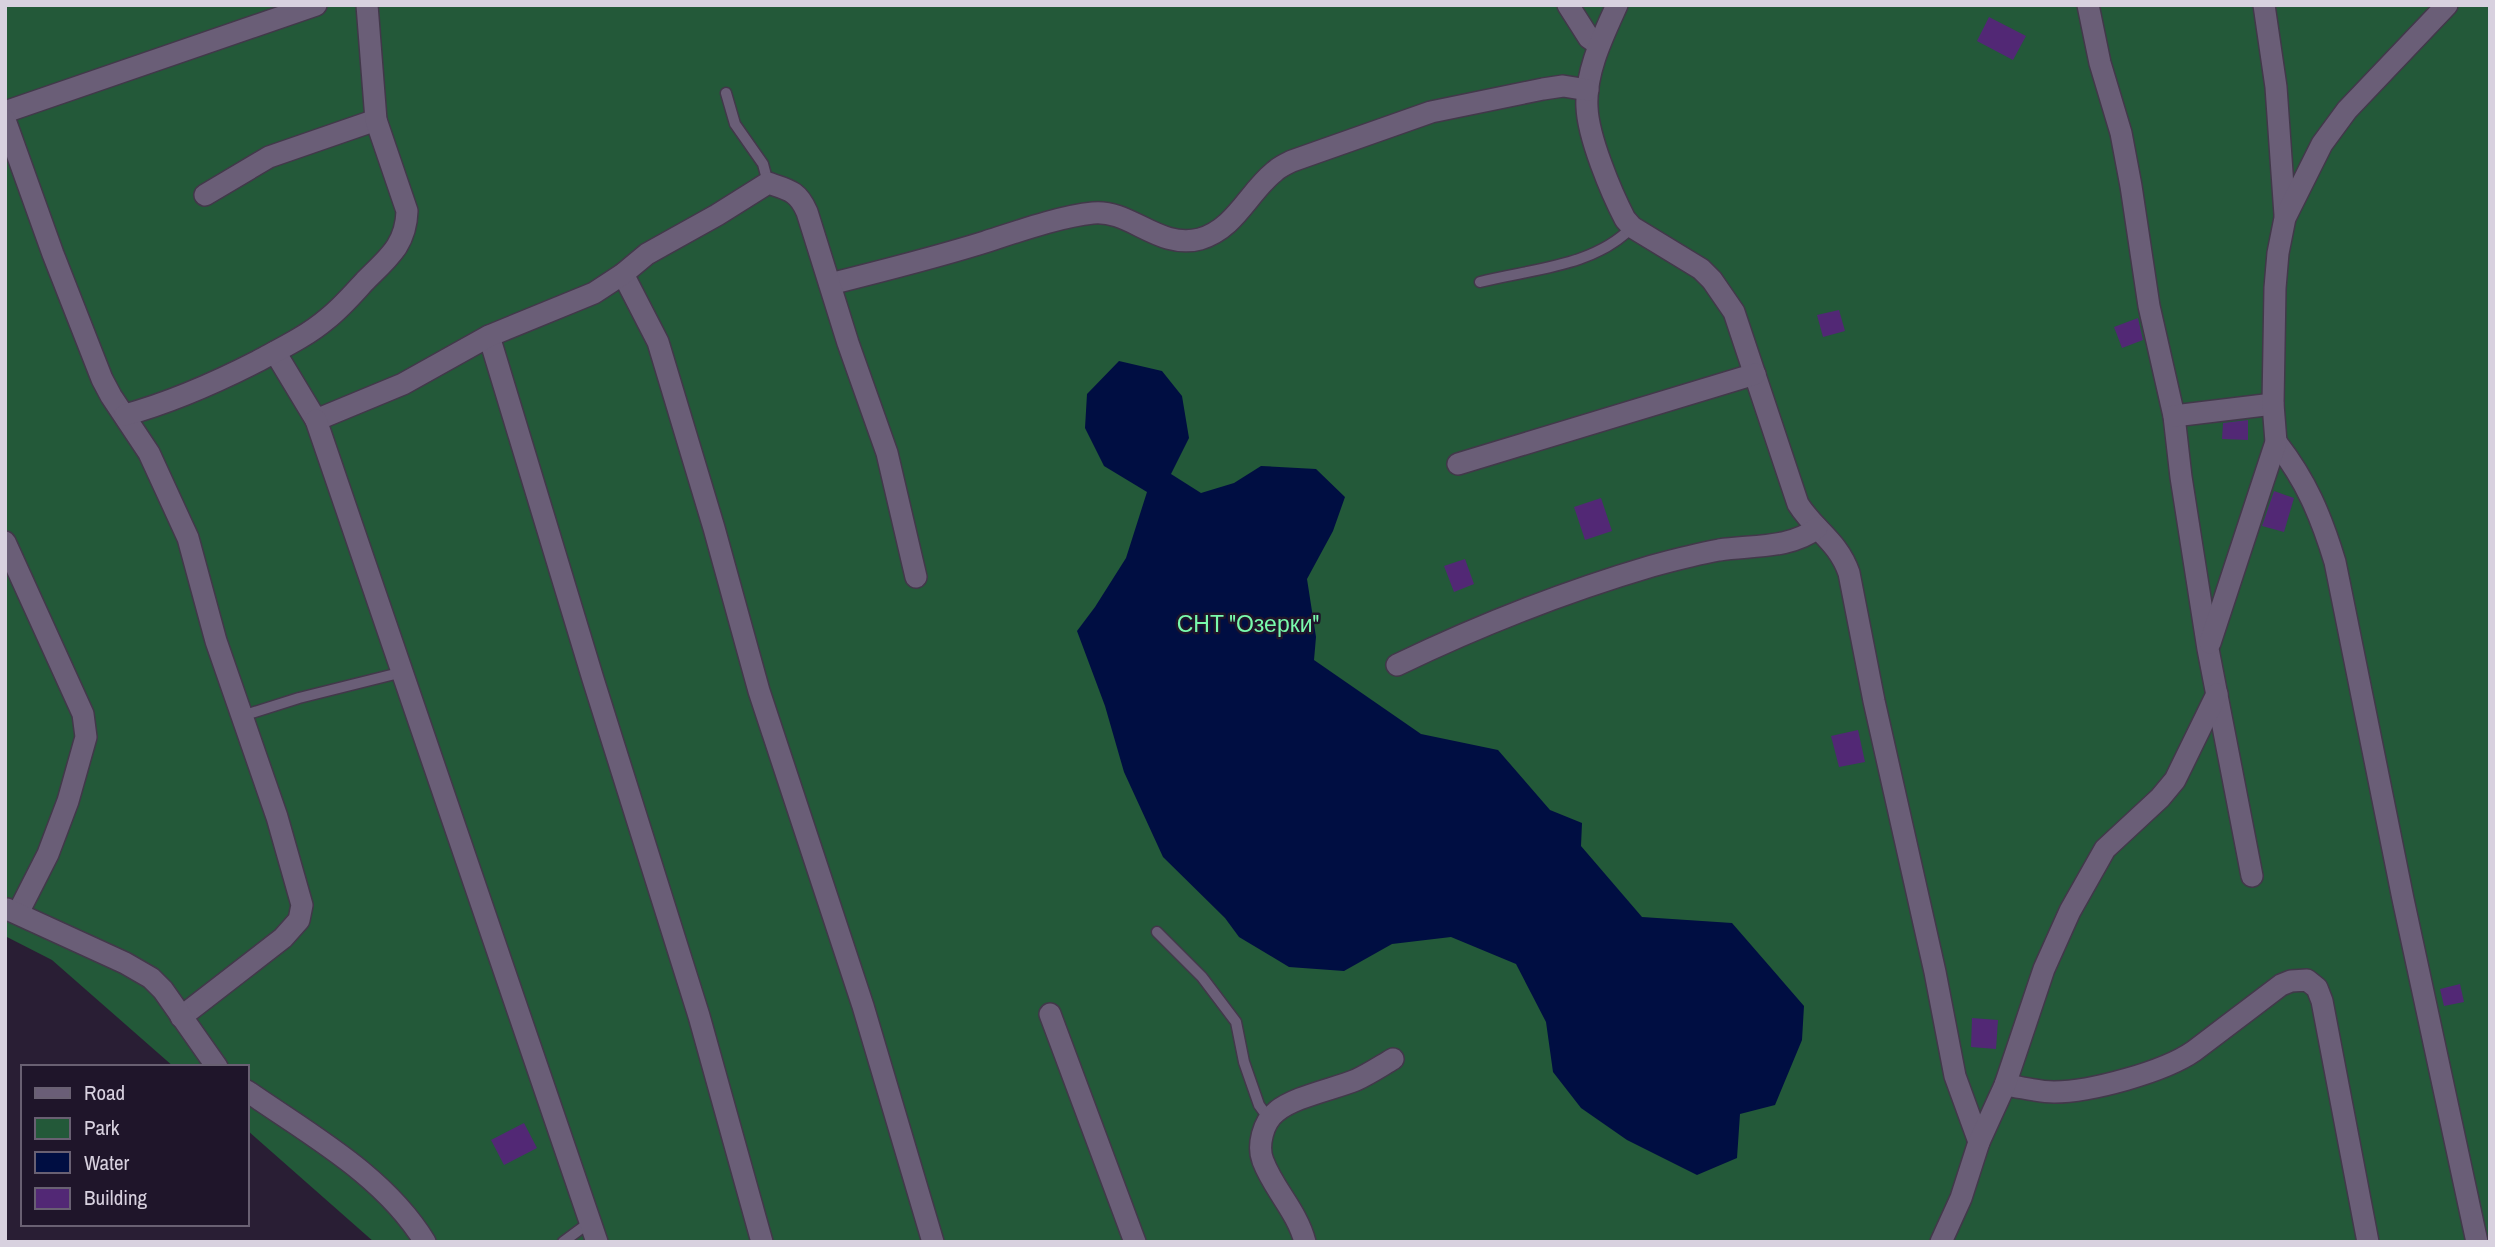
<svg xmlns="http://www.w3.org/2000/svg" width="2495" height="1247" viewBox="0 0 2495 1247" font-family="'Archivo Narrow',sans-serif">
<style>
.green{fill:#235939}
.water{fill:#000e42}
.building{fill:#522875}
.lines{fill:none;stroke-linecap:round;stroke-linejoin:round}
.service-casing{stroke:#42384a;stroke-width:13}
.minor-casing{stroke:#42384a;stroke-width:24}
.service{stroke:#6a5e77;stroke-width:10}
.minor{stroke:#6a5e77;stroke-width:21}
.labels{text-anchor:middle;stroke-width:5;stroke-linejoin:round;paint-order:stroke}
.park-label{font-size:23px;fill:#79faad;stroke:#1f152a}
</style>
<rect width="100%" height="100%" fill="#291e34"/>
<!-- green -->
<polygon class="green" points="5,5 2490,5 2490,1242 374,1242 247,1130 247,1067 174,1067 52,960 5,936"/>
<!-- water -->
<polygon class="water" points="1119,361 1162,371 1182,396 1189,438 1171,474 1201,493 1234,483 1261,466 1316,469 1345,497 1333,531 1307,579 1316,637 1314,660 1421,734 1498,750 1550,810 1582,823 1581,846 1642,917 1732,923 1804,1006 1802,1040 1775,1105 1740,1114 1737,1158 1697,1175 1627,1140 1581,1108 1553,1072 1546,1022 1516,964 1451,937 1392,944 1344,971 1289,967 1239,937 1225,918 1163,857 1124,772 1105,706 1077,631 1095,607 1126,558 1147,492 1104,466 1085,428 1087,394"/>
<!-- building -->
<g class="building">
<polygon points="1989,17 2026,36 2013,60 1977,41"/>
<polygon points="1839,310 1845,331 1823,337 1817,315"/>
<polygon points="2138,318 2143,340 2122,348 2114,327"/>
<polygon points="2248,420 2248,440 2222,439 2223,423"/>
<polygon points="2274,491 2294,498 2284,532 2262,526"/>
<polygon points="1601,498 1612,531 1585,540 1574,507"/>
<polygon points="1465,559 1474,584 1454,592 1444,566"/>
<polygon points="1858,730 1865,762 1839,767 1831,736"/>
<polygon points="2460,984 2464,1002 2444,1006 2440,989"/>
<polygon points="1972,1018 1998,1020 1996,1049 1971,1047"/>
<polygon points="524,1123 537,1148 504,1165 491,1140"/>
</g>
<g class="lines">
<!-- service casing -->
<g class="service-casing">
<g id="service">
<polyline points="726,93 735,124 763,164 768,183"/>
<path d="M1480 282C1530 269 1594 267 1632 227"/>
<polyline points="242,716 299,698 403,672"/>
<polyline points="1157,932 1202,977 1236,1022 1244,1062 1259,1105 1269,1119"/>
<polyline points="563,1242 590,1222"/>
</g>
</g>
<!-- minor casing -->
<g class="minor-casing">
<g id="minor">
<polyline points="1568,5 1589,38 1599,45"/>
<path d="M1617 5C1603 36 1585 72 1587 107 1588 137 1611 192 1625 219L1632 227 1701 269 1712 280 1734 312 1798 504C1815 531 1838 541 1849 573L1874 701 1935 972 1955 1076 1979 1142"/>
<polyline points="2088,5 2100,63 2121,133 2131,186 2149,306 2174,416 2181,477 2208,649 2252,876"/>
<polyline points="2264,5 2276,87 2285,215"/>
<polyline points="5,112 316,5"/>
<polyline points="5,120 53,254 102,379 111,396 149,453 188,538 216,641 277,817 302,905 299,920 283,938 181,1017"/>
<polyline points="205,195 269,157 376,120"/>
<polyline points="623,274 658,342 714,528 759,691 863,1006 933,1242"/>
<path d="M830 284C882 271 934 258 985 242 1016 232 1061 216 1093 213 1130 209 1159 250 1200 239 1235 229 1248 193 1274 172 1279 167 1286 164 1292 161L1431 112 1543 89 1563 86 1588 90"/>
<polyline points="489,336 593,679 699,1016 762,1242"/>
<path d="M275 352 316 420 403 384 489 336 594 293 623 274 647 254 717 215 768 183C789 190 798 191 807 212L848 343 887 453 916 577"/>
<path d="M125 415C172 402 215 383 258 361 282 348 307 336 327 319 341 308 353 294 365 281 388 258 406 245 407 211L376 120 367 5"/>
<polyline points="2174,416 2273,404"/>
<polyline points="316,420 597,1242"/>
<path d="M2276 442C2306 480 2321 516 2335 562L2403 899 2477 1242"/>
<polyline points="1458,464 1755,374"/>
<polyline points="5,542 83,714 86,737 68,801 48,854 18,913"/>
<polyline points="2210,643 2276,442 2273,404 2275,288 2278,253 2285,218 2322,144 2347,110 2447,5"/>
<path d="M1397 665C1480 625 1564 592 1652 566 1674 560 1697 554 1719 550 1752 545 1790 549 1817 528"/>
<polyline points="7,909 125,963 151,978 163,990 217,1067"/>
<polyline points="1050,1014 1135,1242"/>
<path d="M2005 1085C2021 1087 2038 1092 2054 1092 2090 1092 2164 1072 2194 1051L2281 985 2291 981 2307 980 2317 988 2322 1001 2368 1242"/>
<path d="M247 1091C310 1135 384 1175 425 1242"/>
<path d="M1305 1242C1297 1211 1274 1190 1263 1161 1257 1146 1263 1122 1276 1112 1293 1097 1334 1089 1356 1080 1369 1074 1381 1066 1393 1059"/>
<polyline points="1941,1242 1961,1198 1979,1142 2005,1085 2044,969 2070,911 2105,849 2160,798 2175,780 2217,694"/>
</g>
</g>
<!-- service -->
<use href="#service" class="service"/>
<!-- minor -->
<use href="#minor" class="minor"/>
</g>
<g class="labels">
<!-- park labels -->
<g class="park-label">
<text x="1248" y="632">СНТ "Озерки"</text>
</g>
</g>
<!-- border -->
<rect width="2495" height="1247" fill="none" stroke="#d8d1df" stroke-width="14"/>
<!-- legend -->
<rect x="21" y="1065" width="228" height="161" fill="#1f152a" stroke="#696072" stroke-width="2"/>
<rect x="35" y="1088" width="35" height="10" fill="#6a5e77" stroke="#696072" stroke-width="2"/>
<text x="84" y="1100" font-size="21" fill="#d8d1df">Road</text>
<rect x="35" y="1118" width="35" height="21" fill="#235939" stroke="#696072" stroke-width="2"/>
<text x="84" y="1135" font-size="21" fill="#d8d1df">Park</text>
<rect x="35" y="1152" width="35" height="21" fill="#000e42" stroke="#696072" stroke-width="2"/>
<text x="84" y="1170" font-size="21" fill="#d8d1df">Water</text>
<rect x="35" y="1188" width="35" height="21" fill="#522875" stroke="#696072" stroke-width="2"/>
<text x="84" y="1205" font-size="21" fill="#d8d1df">Building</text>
</svg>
